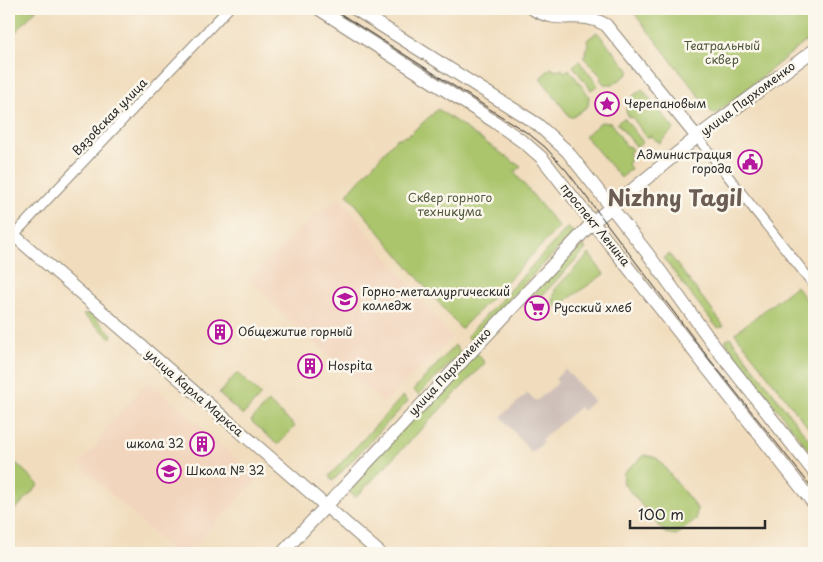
<svg xmlns="http://www.w3.org/2000/svg" width="823" height="562" viewBox="0 0 823 562" font-family="'Playpen Sans',sans-serif">
<style>
.built{fill:#f2d5bd}
.industrial{fill:#cfc1ba}
.green{fill:#aac56c;stroke:#6a784c}
.lines{fill:none;stroke-linecap:round;stroke-linejoin:round}
.street-casing{stroke:#8e8474;stroke-width:11}
.secondary-casing{stroke:#8e8474;stroke-width:14}
.street{stroke:#fff;stroke-width:9}
.secondary{stroke:#fff;stroke-width:12}
.tram{stroke:#2b2b2b;stroke-width:1}
.labels{text-anchor:middle;stroke-width:5;stroke-linejoin:round;paint-order:stroke}
.park-label{font-size:12px;fill:#51593e;stroke:#fbf7ec}
.street-label{font-size:12px;fill:#2b2b2b;stroke:#fbf7ec}
.poi-label{font-size:12px;fill:#2b2b2b;stroke:#fbf7ec;text-anchor:start}
.town-label{font-size:22px;font-weight:bold;fill:#6b5d53;stroke:#fbf7ec}
</style>
<rect width="100%" height="100%" fill="#fbf7ec"/>
<filter id="ink" filterUnits="userSpaceOnUse"><feTurbulence type="fractalNoise" baseFrequency=".02" numOctaves="2"/><feDisplacementMap in="SourceGraphic" scale="10" xChannelSelector="R" yChannelSelector="G"/><feConvolveMatrix kernelMatrix="1 2 1 2 8 2 1 2 1" color-interpolation-filters="sRGB"/></filter>
<filter id="wash" filterUnits="userSpaceOnUse"><feTurbulence type="fractalNoise" baseFrequency=".0096" numOctaves="4" result="noise"/><feDisplacementMap in="SourceGraphic" scale="20" xChannelSelector="R" yChannelSelector="G"/><feGaussianBlur stdDeviation="1.12" result="paint"/><feColorMatrix in="noise" values="0 0 0 0 0 0 0 0 0 0 0 0 0 0 0 0 0 1.4 0 .05"/><feComposite in="paint" operator="in"/></filter>
<g filter="url(#wash)">
<rect width="100%" height="100%" fill="#f1ddbd"/>
<!-- built -->
<g class="built">
<polygon points="340,198 452,338 383,403 288,320 250,278 314,216"/>
<polygon points="148,381 259,478 187,553 174,553 79,464 98,444 104,430"/>
</g>
<!-- industrial -->
<polygon class="industrial" points="565,369 594,401 583,411 580,407 541,440 543,443 531,453 501,416 528,393 536,401 558,383 555,379"/>
<!-- green -->
<g class="green">
<polygon points="9,9 37,9 9,39"/>
<polygon points="639,9 814,9 814,35 714,115 634,13"/>
<polygon points="597,32 629,70 629,73 614,84 604,84 600,79 602,77 583,57 586,55 585,51 588,45 587,40"/>
<polygon points="579,61 598,85 591,90 573,66"/>
<polygon points="551,68 556,71 562,69 565,72 569,69 589,96 588,106 573,117 570,117 541,79 541,77"/>
<polygon points="642,89 674,129 660,143 650,136 647,138 632,117 630,118 626,112 627,101"/>
<polygon points="438,109 521,167 514,172 559,227 461,329 347,194 396,139 409,135"/>
<polygon points="624,118 643,142 637,147 617,123"/>
<polygon points="601,122 611,123 627,147 629,146 632,150 629,153 631,157 628,164 631,169 621,178 585,136"/>
<polygon points="568,227 574,233 469,340 466,337"/>
<polygon points="583,245 586,249 536,302 531,296"/>
<polygon points="589,254 604,274 557,307 553,304 555,289"/>
<polygon points="669,254 724,326 719,328 715,325 663,258"/>
<polygon points="796,286 814,310 814,435 735,333"/>
<polygon points="90,313 112,334 111,338 83,315"/>
<polygon points="730,337 814,446 814,457 725,341"/>
<polygon points="455,345 460,353 419,395 413,390"/>
<polygon points="478,354 485,363 355,498 346,488 473,355"/>
<polygon points="237,373 261,395 243,415 219,394"/>
<polygon points="403,396 408,401 333,481 329,476"/>
<polygon points="268,402 295,426 278,445 251,421"/>
<polygon points="645,455 657,458 697,508 696,520 676,535 665,533 623,483 624,472"/>
<polygon points="16,463 39,485 9,516 9,470"/>
</g>
</g>
<g filter="url(#ink)">
<g class="lines">
<!-- street casing -->
<g class="street-casing">
<g id="street">
<polyline points="697,137 814,285"/>
<polyline points="9,240 228,9"/>
</g>
</g>
<!-- secondary casing -->
<g class="secondary-casing">
<g id="secondary">
<polyline points="319,9 495,122 526,144 542,158 814,504"/>
<polyline points="355,9 537,124 567,151 648,254 716,348 814,472"/>
<path d="M533 9C560 26 579 9 606 25L697 137"/>
<polyline points="9,231 380,553"/>
<polyline points="282,553 593,222 697,137 814,50"/>
</g>
</g>
<!-- street -->
<use href="#street" class="street"/>
<!-- secondary -->
<use href="#secondary" class="secondary"/>
<!-- tram -->
<polyline class="tram" points="333,9 529,134 545,147 566,170 707,356 814,490"/>
</g>
</g>
<!-- icons -->
<defs>
<g id="sight-ring" transform="scale(1.25)"><circle r="9.5" fill="#fbf7ec" stroke="#b5179e" stroke-width="1.5"/><path d="M0-6L1.8-2.2L6-1.7L2.9 1.2L3.7 5.4L0 3.3L-3.7 5.4L-2.9 1.2L-6-1.7L-1.8-2.2Z" fill="#b5179e"/></g>
<g id="civic-ring" transform="scale(1.25)"><circle r="9.5" fill="#fbf7ec" stroke="#b5179e" stroke-width="1.5"/><path d="M-.6-6.5H3V-4.5H.6V-3L4-1V1h2V6H-6V1h2V-1L-.6-3ZM-1.2 2.5V6h2.4V2.5Z" fill="#b5179e"/></g>
<g id="university-ring" transform="scale(1.25)"><circle r="9.5" fill="#fbf7ec" stroke="#b5179e" stroke-width="1.5"/><path d="M0-5L7-2L0 1L-7-2ZM-4 1L0 2.5L4 1V4Q0 6-4 4Z" fill="#b5179e"/></g>
<g id="supermarket-ring" transform="scale(1.25)"><circle r="9.5" fill="#fbf7ec" stroke="#b5179e" stroke-width="1.5"/><path d="M-6-5.5h2.5l.6 2H6L4.5 2H-2.5L-4.4-4H-6ZM-1.5 3.2a1.3 1.3 0 1 0 .1 0ZM3 3.2a1.3 1.3 0 1 0 .1 0Z" fill="#b5179e"/></g>
<g id="building-ring" transform="scale(1.25)"><circle r="9.5" fill="#fbf7ec" stroke="#b5179e" stroke-width="1.5"/><path d="M-4-6H4V6H1V3H-1V6H-4ZM-2.5-4.3h1.7v1.8h-1.7ZM.8-4.3h1.7v1.8H.8ZM-2.5-1h1.7V.8h-1.7ZM.8-1h1.7V.8H.8Z" fill="#b5179e"/></g>
<g id="school-ring" transform="scale(1.25)"><circle r="9.5" fill="#fbf7ec" stroke="#b5179e" stroke-width="1.5"/><path d="M0-5L7-2L0 1L-7-2ZM-4 1L0 2.5L4 1V4Q0 6-4 4Z" fill="#b5179e"/></g>
</defs>
<g fill-rule="evenodd">
<use href="#sight-ring" x="607" y="104"/>
<use href="#civic-ring" x="750" y="162"/>
<use href="#university-ring" x="345" y="299"/>
<use href="#supermarket-ring" x="537" y="308"/>
<use href="#building-ring" x="220" y="332"/>
<use href="#building-ring" x="310" y="366"/>
<use href="#building-ring" x="202" y="444"/>
<use href="#school-ring" x="169" y="471"/>
</g>
<g class="labels">
<!-- park labels -->
<g class="park-label">
<text x="722" y="50">Театральный<tspan x="722" dy="14">сквер</tspan></text>
<text x="450" y="202">Сквер горного<tspan x="450" dy="14">техникума</tspan></text>
</g>
<!-- street labels -->
<g class="street-label">
<text transform="translate(748 99) rotate(-37)" y="4">улица Пархоменко</text>
<text transform="translate(110 117) rotate(-46)" y="4">Вязовская улица</text>
<text transform="translate(595 225) rotate(51)" y="4">проспект Ленина</text>
<text transform="translate(450 372) rotate(-47)" y="4">улица Пархоменко</text>
<text transform="translate(194 393) rotate(41)" y="4">улица Карла Маркса</text>
</g>
<!-- poi labels -->
<g class="poi-label">
<text x="624" y="108">Черепановым</text>
<text x="732" y="159" text-anchor="end">Администрация<tspan x="732" dy="14">города</tspan></text>
<text x="362" y="296">Горно-металлургический<tspan x="362" dy="14">колледж</tspan></text>
<text x="554" y="312">Русский хлеб</text>
<text x="238" y="336">Общежитие горный</text>
<text x="328" y="370">Hospita</text>
<text x="184" y="448" text-anchor="end">школа 32</text>
<text x="186" y="475">Школа № 32</text>
</g>
<!-- town labels -->
<g class="town-label">
<text x="675" y="206">Nizhny Tagil</text>
</g>
</g>
<!-- margin -->
<rect width="823" height="562" fill="none" stroke="#fbf7ec" stroke-width="30"/>
<!-- scale -->
<path d="M630 520v8h135v-8" fill="none" stroke="#2b2b2b" stroke-width="2.5"/>
<text x="638" y="520" font-size="15" fill="#2b2b2b" stroke="#fbf7ec" stroke-width="4" paint-order="stroke">100 m</text>
</svg>
